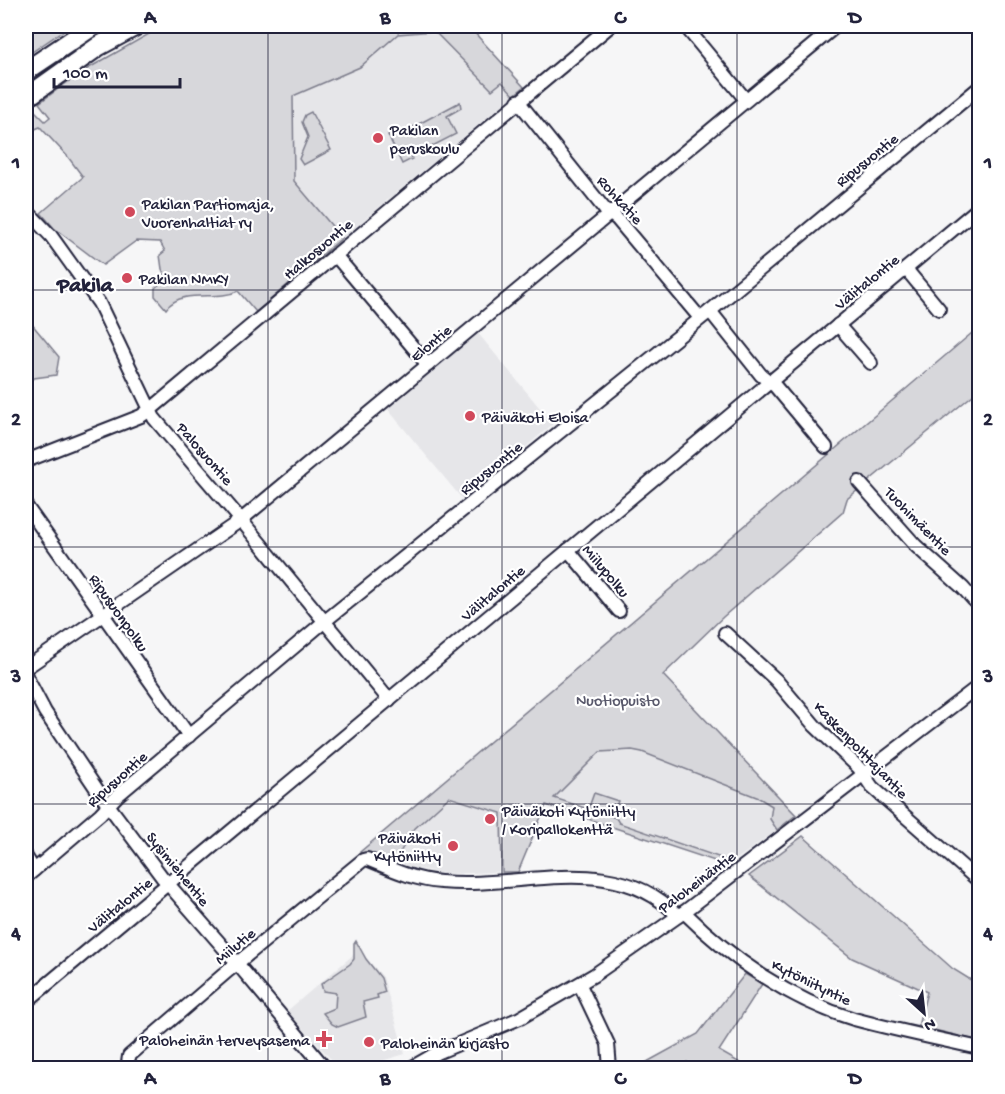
<svg xmlns="http://www.w3.org/2000/svg" width="1005" height="1094" viewBox="0 0 1005 1094" font-family="'Gochi Hand',sans-serif">
<style>
.built{fill:#e6e6e9}
.green{fill:#d7d7db;stroke:#7c7c8b;stroke-width:1.5}
.lines{fill:none;stroke-linecap:round;stroke-linejoin:round}
.minor-casing{stroke:#22223b;stroke-width:16}
.highway-casing{stroke:#22223b;stroke-width:22}
.minor{stroke:#fff;stroke-width:12}
.highway{stroke:#fff;stroke-width:18}
.grid{fill:none;stroke:#22223b;stroke-width:1.5;stroke-opacity:0.55}
.poi-dot{fill:#d1495b;stroke:#fff;stroke-width:2}
.labels{text-anchor:middle;stroke-width:4.5;stroke-linejoin:round;paint-order:stroke}
.poi-label{font-size:16px;fill:#22223b;stroke:#fff;text-anchor:start}
.street-label{font-size:16px;fill:#22223b;stroke:#fff}
.park-label{font-size:16px;fill:#58586b;stroke:#fff}
.district-label{font-size:22px;font-weight:bold;fill:#22223b;stroke:#fff}
.neatline{fill:none;stroke:#22223b;stroke-width:2}
.grid-label{font-size:20px;text-anchor:middle;font-weight:bold;fill:#22223b}
</style>
<rect width="100%" height="100%" fill="#f6f6f7"/>
<filter id="ink" filterUnits="userSpaceOnUse"><feTurbulence type="fractalNoise" baseFrequency=".0167" numOctaves="2"/><feDisplacementMap in="SourceGraphic" scale="12" xChannelSelector="R" yChannelSelector="G"/><feConvolveMatrix kernelMatrix="1 2 1 2 8 2 1 2 1" color-interpolation-filters="sRGB"/></filter>
<g filter="url(#ink)">
<!-- built -->
<g class="built">
<polygon points="434,31 492,89 502,82 514,95 342,238 294,181 293,96 360,67 398,34"/>
<polygon points="477,332 553,424 463,500 386,407"/>
<polygon points="618,750 632,750 642,752 759,798 772,806 770,819 777,830 733,862 619,823 616,817 554,798 600,752"/>
<polygon points="449,797 501,812 502,872 444,874 411,867 395,861 412,831"/>
<polygon points="359,950 383,977 405,1054 358,1068 339,1068 287,1011"/>
</g>
<!-- green -->
<g class="green">
<polygon points="30,26 70,26 26,56 26,29"/>
<path d="M163 26H482L474 32 524 87 514 95 502 82 492 90 434 31 398 34 360 67 293 96 294 181 342 238 256 312 238 291C216 302 183 287 166 309L155 296V288L166 278 162 269 160 255 165 251 160 242 136 241 103 265 54 228 41 213 83 177 68 157 40 127 33 130 26 137V117L34 110 45 121 50 117 39 103 80 73Z"/>
<polygon points="460,102 461,108 447,116 456,134 411,157 412,159 402,164 388,135 397,130 400,134"/>
<polygon points="311,112 331,150 303,165 299,159 308,137 302,122 305,115"/>
<polygon points="26,317 59,357 56,375 34,378 26,382"/>
<polygon points="979,327 979,390 847,499 843,512 723,617 663,675 796,815 777,830 770,819 772,806 759,798 642,752 632,750 600,752 554,798 616,818 619,823 733,862 725,870 724,864 546,805 518,872 502,872 501,813 449,797 412,831 393,865 361,855 360,852"/>
<polygon points="594,793 618,801 613,815 589,807"/>
<polygon points="803,836 953,969 979,985 979,1041 918,1026 927,992 852,958 749,876"/>
<polygon points="356,941 366,959 381,978 385,992 377,995 378,998 363,1002 366,1017 338,1027 332,1024 323,1013 335,1008 336,993 323,991 321,984 350,964 354,959 354,944"/>
<polygon points="745,974 762,984 719,1051 749,1068 692,1068 687,1062 677,1068 636,1068 698,1034"/>
</g>
<g class="lines">
<!-- minor casing -->
<g class="minor-casing">
<g id="minor">
<polyline points="685,26 746,100"/>
<polyline points="518,101 606,211 617,219 700,318"/>
<polyline points="26,214 28,212 51,236 99,303 154,418 241,520 389,700"/>
<polyline points="335,255 428,365"/>
<polyline points="906,269 939,309"/>
<polyline points="710,311 761,375 775,386 826,447"/>
<polyline points="838,325 871,363"/>
<polyline points="26,461 141,416 150,410 610,26"/>
<polyline points="859,482 916,546 963,588 980,607"/>
<polyline points="26,506 189,736"/>
<polyline points="568,550 619,611"/>
<polyline points="725,633 776,680 815,726 859,768 872,787 980,882"/>
<polyline points="30,665 241,520 836,26"/>
<polyline points="26,676 45,712 100,794 162,877 230,955 325,1068"/>
<polyline points="26,857 34,870"/>
<polyline points="26,877 100,814 117,796 325,621 710,311 980,87"/>
<path d="M684 912C731 959 790 1000 854 1019 895 1030 938 1039 980 1048"/>
<polyline points="580,985 608,1044 610,1068"/>
<polyline points="26,1002 980,207"/>
<path d="M130 1068 128 1063 129 1056 229 970 363 860 367 859C391 869 414 880 441 882 521 890 614 849 678 916"/>
<polyline points="411,1068 437,1053 520,1018 594,975 684,912 980,685"/>
</g>
</g>
<!-- highway casing -->
<g class="highway-casing">
<g id="highway">
<polyline points="26,71 93,26"/>
<polyline points="26,98 99,46 136,26"/>
</g>
</g>
<!-- minor -->
<use href="#minor" class="minor"/>
<!-- highway -->
<use href="#highway" class="highway"/>
</g>
</g>
<!-- grid -->
<path class="grid" d="M268 26V1068M502 26V1068M737 26V1068M26 290H980M26 547H980M26 804H980"/>
<!-- markers -->
<g class="poi-dot">
<circle cx="378" cy="138" r="6"/>
<circle cx="130" cy="212" r="6"/>
<circle cx="127" cy="278" r="6"/>
<circle cx="470" cy="416" r="6"/>
<circle cx="490" cy="819" r="6"/>
<circle cx="453" cy="846" r="6"/>
<path d="M321 1030h6v6h6v6h-6v6h-6v-6h-6v-6h6z"/>
<circle cx="369" cy="1042" r="6"/>
</g>
<g class="labels">
<!-- poi labels -->
<g class="poi-label">
<text x="390" y="135">Pakilan<tspan x="390" dy="18">peruskoulu</tspan></text>
<text x="142" y="209">Pakilan Partiomaja,<tspan x="142" dy="18">Vuorenhaltiat ry</tspan></text>
<text x="139" y="284">Pakilan NMKY</text>
<text x="482" y="422">Päiväkoti Eloisa</text>
<text x="502" y="816">Päiväkoti Kytöniitty<tspan x="502" dy="18">/ Koripallokenttä</tspan></text>
<text x="441" y="843" text-anchor="end">Päiväkoti<tspan x="441" dy="18">Kytöniitty</tspan></text>
<text x="310" y="1045" text-anchor="end">Paloheinän terveysasema</text>
<text x="381" y="1048">Paloheinän kirjasto</text>
</g>
<!-- street labels -->
<g class="street-label">
<text transform="translate(866 159) rotate(-39)" y="6">Ripusuontie</text>
<text transform="translate(621 199) rotate(48)" y="6">Rohkatie</text>
<text transform="translate(317 248) rotate(-40)" y="6">Halkosuontie</text>
<text transform="translate(866 281) rotate(-39)" y="6">Välitalontie</text>
<text transform="translate(430 342) rotate(-40)" y="6">Elontie</text>
<text transform="translate(206 453) rotate(49)" y="6">Palosuontie</text>
<text transform="translate(490 467) rotate(-39)" y="6">Ripusuontie</text>
<text transform="translate(919 520) rotate(46)" y="6">Tuohimäentie</text>
<text transform="translate(607 570) rotate(50)" y="6">Miilupolku</text>
<text transform="translate(492 592) rotate(-40)" y="6">Välitalontie</text>
<text transform="translate(120 612) rotate(55)" y="6">Ripusuonpolku</text>
<text transform="translate(862 749) rotate(46)" y="6">Kaskenpolttajantie</text>
<text transform="translate(116 778) rotate(-42)" y="6">Ripusuontie</text>
<text transform="translate(179 868) rotate(51)" y="6">Sysimiehentie</text>
<text transform="translate(696 881) rotate(-37)" y="6">Paloheinäntie</text>
<text transform="translate(119 904) rotate(-39)" y="6">Välitalontie</text>
<text transform="translate(234 945) rotate(-40)" y="6">Miilutie</text>
<text transform="translate(812 981) rotate(26)" y="6">Kytöniityntie</text>
</g>
<!-- park labels -->
<g class="park-label">
<text x="618" y="705">Nuotiopuisto</text>
</g>
<!-- district labels -->
<g class="district-label">
<text x="85" y="291">Pakila</text>
</g>
</g>
<!-- margin -->
<rect width="1005" height="1094" fill="none" stroke="#fff" stroke-width="66"/>
<!-- north arrow -->
<g transform="translate(924 1013) rotate(153)" stroke="#ffffff" stroke-width="4.5" paint-order="stroke">
<path d="M0-4.5L10 22L0 15L-10 22Z" fill="#22223b"/>
<text y="-9" font-size="16" font-weight="bold" text-anchor="middle" fill="#22223b">N</text>
</g>
<!-- scale -->
<path d="M54 78v9h126v-9" fill="none" stroke="#22223b" stroke-width="3"/>
<text x="63" y="78" font-size="18" fill="#22223b" stroke="#ffffff" stroke-width="4.5" paint-order="stroke">100 m</text>
<rect x="33" y="33" width="939" height="1028" class="neatline"/>
<g class="grid-label">
<text x="150" y="23">A</text>
<text x="385" y="23">B</text>
<text x="620" y="23">C</text>
<text x="855" y="23">D</text>
<text x="16" y="168">1</text>
<text x="988" y="168">1</text>
<text x="16" y="425">2</text>
<text x="988" y="425">2</text>
<text x="16" y="682">3</text>
<text x="988" y="682">3</text>
<text x="16" y="939">4</text>
<text x="988" y="939">4</text>
<text x="150" y="1084">A</text>
<text x="385" y="1084">B</text>
<text x="620" y="1084">C</text>
<text x="855" y="1084">D</text>
</g>
</svg>
